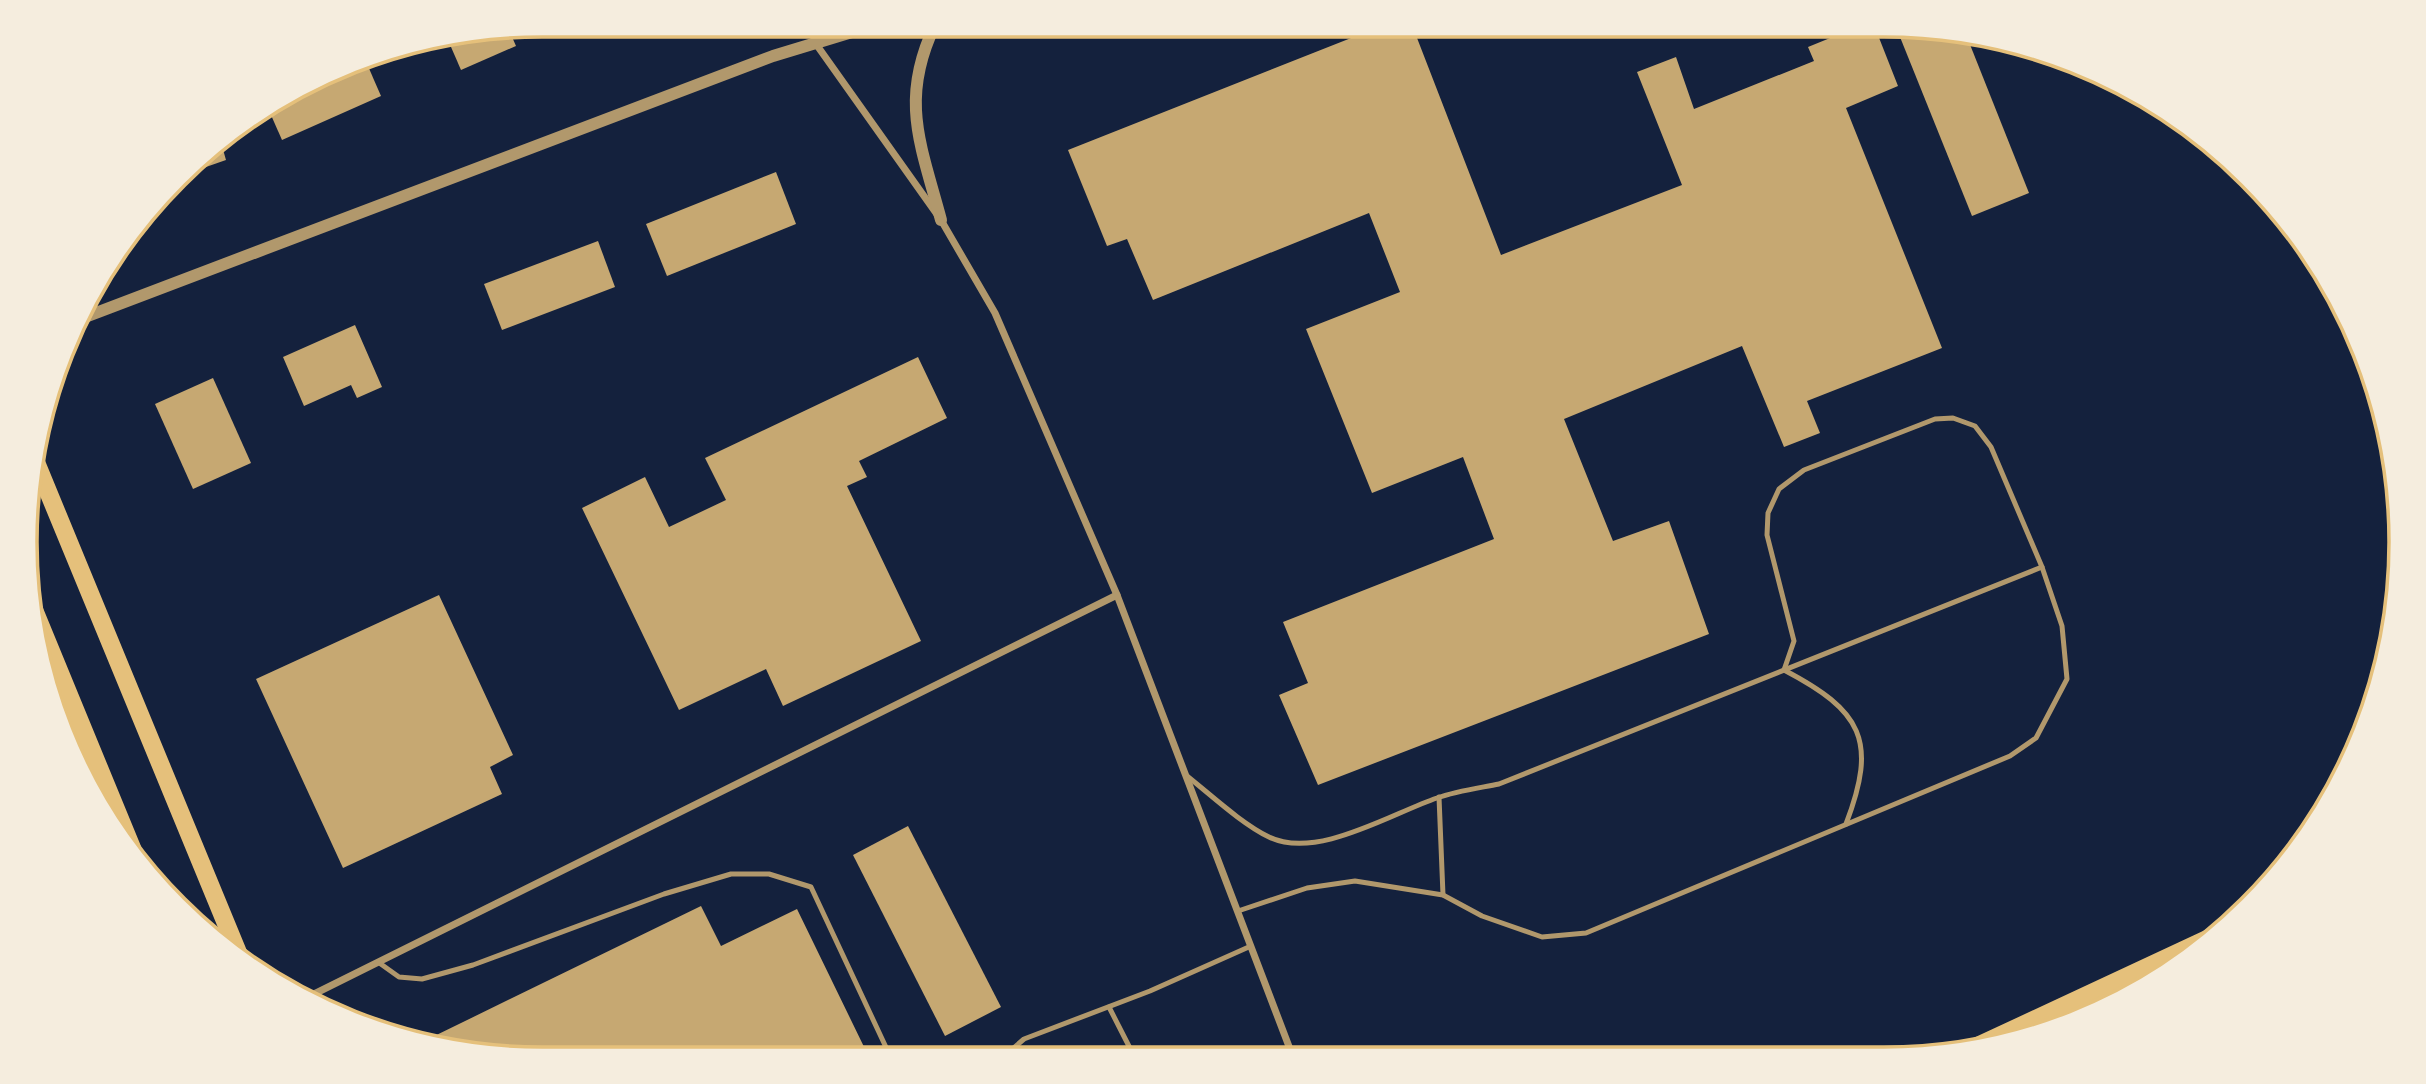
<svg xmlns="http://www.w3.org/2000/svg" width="2426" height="1084" viewBox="0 0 2426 1084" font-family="'DM Sans',sans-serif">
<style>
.building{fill:#c6a872}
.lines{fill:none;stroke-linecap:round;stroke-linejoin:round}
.service{stroke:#b1986c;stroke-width:5}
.minor{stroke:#b1986c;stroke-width:7}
.tertiary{stroke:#b1986c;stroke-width:12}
.primary{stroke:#e5c07b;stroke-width:18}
.rim{fill:none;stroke:#e5c07b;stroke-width:3.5}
</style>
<rect width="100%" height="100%" fill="#14213d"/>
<!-- building -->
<g class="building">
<polygon points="1384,25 1412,25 1501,255 1682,185 1637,72 1676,57 1694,109 1814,61 1808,47 1862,25 1874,25 1898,86 1846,108 1942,348 1807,401 1820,433 1784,447 1742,346 1564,419 1613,541 1669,521 1709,634 1318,785 1279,695 1308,683 1283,622 1494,539 1463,457 1372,493 1306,329 1400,292 1369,213 1153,300 1127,239 1107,246 1068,150"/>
<polygon points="1922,28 1965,32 2029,193 1972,216 1900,37"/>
<polygon points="509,30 516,46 461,70 448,40"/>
<polygon points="364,57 381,96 282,140 267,106 283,94"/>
<polygon points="220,139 226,160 183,175 201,153"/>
<polygon points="776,172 796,224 667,276 646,224"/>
<polygon points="598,241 615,287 502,330 484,284"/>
<polygon points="355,325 382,387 357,398 351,385 304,406 283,357"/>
<polygon points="918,357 947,418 859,461 867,477 847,486 921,641 783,706 766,669 679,710 582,508 645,477 669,527 726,500 705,458"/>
<polygon points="213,378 251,463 193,489 155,404"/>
<polygon points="439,595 513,755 490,767 502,794 343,868 256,679"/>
<polygon points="908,826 1001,1007 945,1036 853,855"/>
<polygon points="701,906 721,946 797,909 867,1053 855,1058 542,1059 441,1049 420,1043"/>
</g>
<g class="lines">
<!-- service -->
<g class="service">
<path d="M1784 670C1862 711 1878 740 1846 824"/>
<path d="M1187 776C1211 795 1242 824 1269 837 1317 860 1390 814 1437 798 1456 791 1479 788 1499 784L2042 567"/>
<polyline points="1439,797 1443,895"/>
<polyline points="1238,911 1307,888 1355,881 1443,895 1482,916 1542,937 1586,933 2010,756 2036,738 2067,679 2062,626 2042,567 1991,447 1975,426 1953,418 1935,419 1804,470 1779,489 1768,513 1767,535 1794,641 1784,670"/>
<polyline points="378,962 399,977 422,979 473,965 664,894 731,874 769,874 811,887 891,1058"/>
<polyline points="1109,1007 1135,1058"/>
<polyline points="1002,1058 1024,1039 1150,991 1251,946"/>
</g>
<!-- minor -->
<g class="minor">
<polyline points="810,25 816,44 941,220 995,313 1117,595 1293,1057"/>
<polyline points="308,997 1117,595"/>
</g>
<!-- tertiary -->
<g class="tertiary">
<path d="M935 25C899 100 921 145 941 220"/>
<polyline points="80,319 773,56 875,25"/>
</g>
<!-- primary -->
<g class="primary">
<polyline points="33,455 239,955"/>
<polyline points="30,600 132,848"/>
<polyline points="1969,1050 2218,934"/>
</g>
</g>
<!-- crop -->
<path d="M0 0H2426V1084H0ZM542 37H1884A505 505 0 0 1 2389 542V542A505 505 0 0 1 1884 1047H542A505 505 0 0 1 37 542V542A505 505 0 0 1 542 37Z" fill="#f5edde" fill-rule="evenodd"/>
<path class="rim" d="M542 37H1884A505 505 0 0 1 2389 542V542A505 505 0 0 1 1884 1047H542A505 505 0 0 1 37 542V542A505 505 0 0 1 542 37Z"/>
</svg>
